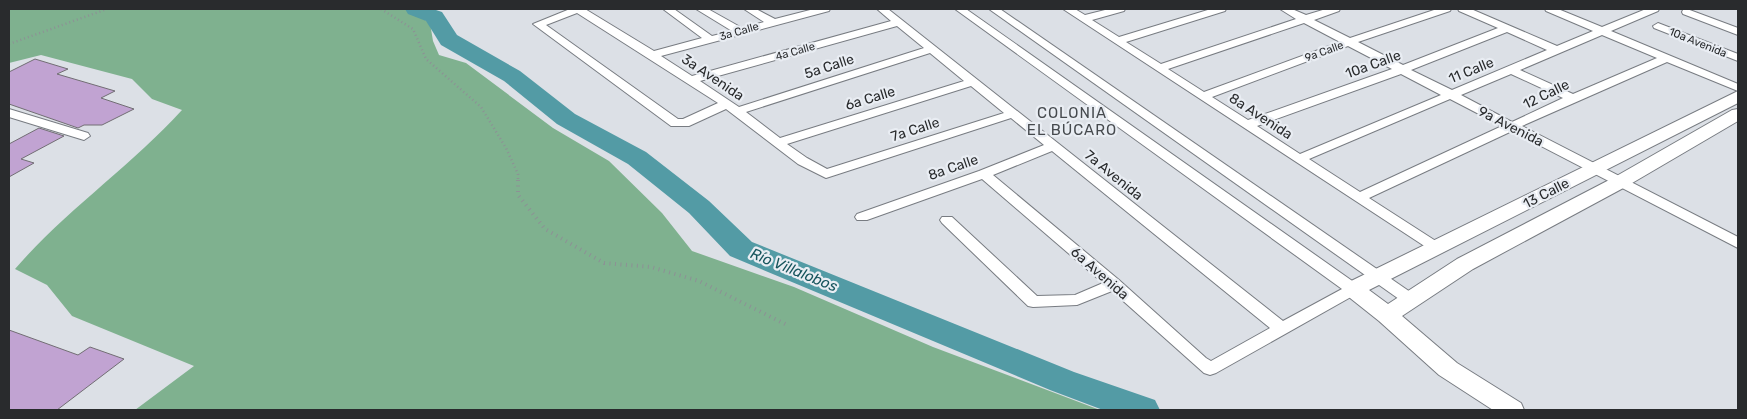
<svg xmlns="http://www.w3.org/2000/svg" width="1747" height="419" viewBox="0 0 1747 419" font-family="Rubik,sans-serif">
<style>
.forest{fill:#7fb18f}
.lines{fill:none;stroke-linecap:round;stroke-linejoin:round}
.river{fill:#539ba5;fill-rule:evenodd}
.building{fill:#c1a3d2;stroke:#726e74}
.street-casing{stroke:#787c82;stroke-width:2}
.secondary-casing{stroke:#787c82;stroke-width:2}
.path-far1{stroke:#8d9195;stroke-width:2.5;stroke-dasharray:1 3;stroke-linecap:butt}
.path{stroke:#8d9195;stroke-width:4;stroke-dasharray:1 4.5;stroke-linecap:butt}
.street{fill:#fff;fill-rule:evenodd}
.secondary{fill:#fff;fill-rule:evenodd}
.labels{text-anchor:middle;stroke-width:4.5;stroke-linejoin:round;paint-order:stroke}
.far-street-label{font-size:11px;fill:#292b2d;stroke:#e9edf3}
.street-label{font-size:14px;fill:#292b2d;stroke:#e9edf3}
.neighbourhood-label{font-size:15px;letter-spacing:1px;fill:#464a4e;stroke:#e9edf3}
.water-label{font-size:15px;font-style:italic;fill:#17555d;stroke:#e9edf3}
</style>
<rect width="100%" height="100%" fill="#dce0e6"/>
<!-- forest -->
<path class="forest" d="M9 9H407L430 23 433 41 439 55 466 63 553 128 609 161 662 213 692 251 794 287 933 347 1100 410H135L194 366 72 316 47 285 15 269C65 211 130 167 182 110L152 99 132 79 41 55 9 63Z"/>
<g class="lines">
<!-- river -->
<polygon class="river" points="405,9 433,9 442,12 457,35 520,71 575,114 646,152 709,201 752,242 1074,372 1155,400 1160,410 1103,410 1050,390 730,256 689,213 628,164 557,124 504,81 441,45 426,21 408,14"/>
</g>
<!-- building -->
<g class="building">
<polygon points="35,59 68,69 57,74 115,91 101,98 134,109 102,125 84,125 78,128 9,104 9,72"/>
<polygon points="39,128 64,136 21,159 34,163 9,177 9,144"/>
<polygon points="9,330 78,355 90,347 124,359 57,410 9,410"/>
</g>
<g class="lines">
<!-- street casing -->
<g class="street-casing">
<g id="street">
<path d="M570 9H585L654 51 702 38 663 9H674L712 36 732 31 696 9H708L742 28 764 22 744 9H756L775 19 814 9H830L829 11 661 56 692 76 891 21 877 9H888L1283 321 1342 289 955 9H966L1358 285 1361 289 1358 293 1216 373 1210 375 1204 373 1112 291 1077 305 1033 307 1028 306 942 223 940 220 942 217H952L1037 296 1075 295 1103 283 982 179 867 220H857L855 217 857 214 979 171 1044 145 1011 118 826 178 798 164 726 109 689 126H671L533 24ZM577 13 718 103 683 119H678L546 25ZM897 26 924 48 739 107 700 81ZM930 53 964 81 780 138 746 112ZM971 86 1004 113 827 169 807 158 787 144ZM1052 151 1270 328 1211 361 1206 358 1119 280 993 175Z"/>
<polygon points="989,9 1000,9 1416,296 1419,300 1416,304 1411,305 1406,304"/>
<path d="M1063 9H1075L1085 15 1109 9H1125L1124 11 1092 20 1119 37 1211 9H1226L1225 11 1126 42 1161 64 1296 19 1280 9H1292L1306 15 1326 9H1340L1339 11 1314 20 1350 38 1437 9H1451L1450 11 1358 42 1403 65 1498 28 1459 11 1458 9H1471L1557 46 1593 31 1546 11 1545 9H1558L1602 27 1646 9H1659L1658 11 1611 31 1738 84V91L1667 62 1522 126 1738 237V248L1512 131 1369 198 1442 245 1444 248 1442 251H1432ZM1304 23 1340 42 1204 92 1168 69ZM1507 32 1547 50 1452 90 1411 70ZM1602 35 1657 58 1573 94 1520 70ZM1348 46 1392 69 1248 120 1212 97ZM1401 74 1441 95 1300 154 1257 126ZM1511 74 1563 98 1512 122 1461 95ZM1450 99 1502 126 1360 192 1309 159Z"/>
<polygon points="1687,9 1738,28 1738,35 1683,14 1682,12 1683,10"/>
<polygon points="1658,23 1738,54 1738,61 1654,28 1653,26"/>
<polygon points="9,109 88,133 90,136 84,140 9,117"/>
</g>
</g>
<!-- secondary casing -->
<g class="secondary-casing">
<polygon id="secondary" points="1738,91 1738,103 1369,290 1388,304 1457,259 1613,178 1732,110 1738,109 1738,121 1627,186 1473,269 1402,316 1457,363 1521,403 1524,410 1493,410 1439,375 1379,321 1345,294 1342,289 1345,284"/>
</g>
<!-- path-far1 -->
<g class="path-far1">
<polyline points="381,9 413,29 426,59 481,107 506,148 518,174 518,182"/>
<polyline points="9,44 107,9"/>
</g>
<!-- path -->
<polyline class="path" points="518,180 518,195 545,229 604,263 651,267 699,281 789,326"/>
<!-- street -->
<use href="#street" class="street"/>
<!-- secondary -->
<use href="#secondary" class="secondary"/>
</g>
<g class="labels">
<!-- far-street labels -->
<g class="far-street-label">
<text transform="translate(739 31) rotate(-16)" y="4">3a Calle</text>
<text transform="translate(1698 42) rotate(22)" y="4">10a Avenida</text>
<text transform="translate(795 51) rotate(-16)" y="4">4a Calle</text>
<text transform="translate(1324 51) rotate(-20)" y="4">9a Calle</text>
</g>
<!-- street labels -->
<g class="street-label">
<text transform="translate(1373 64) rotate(-20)" y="5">10a Calle</text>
<text transform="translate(829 66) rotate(-18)" y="5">5a Calle</text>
<text transform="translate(1471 70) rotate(-22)" y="5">11 Calle</text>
<text transform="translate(713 77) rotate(34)" y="5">3a Avenida</text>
<text transform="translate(1546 94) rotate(-26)" y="5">12 Calle</text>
<text transform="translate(870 98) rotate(-17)" y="5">6a Calle</text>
<text transform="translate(1261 116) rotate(33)" y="5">8a Avenida</text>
<text transform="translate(1511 126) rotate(27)" y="5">9a Avenida</text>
<text transform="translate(915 129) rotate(-18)" y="5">7a Calle</text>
<text transform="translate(953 167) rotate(-19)" y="5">8a Calle</text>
<text transform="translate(1114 175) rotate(39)" y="5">7a Avenida</text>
<text transform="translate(1546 193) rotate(-27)" y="5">13 Calle</text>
<text transform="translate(1100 273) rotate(41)" y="5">6a Avenida</text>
</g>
<!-- neighbourhood labels -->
<g class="neighbourhood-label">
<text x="1072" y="118">COLONIA<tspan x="1072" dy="17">EL BÚCARO</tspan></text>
</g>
<!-- water labels -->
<g class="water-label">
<text transform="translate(794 270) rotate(22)" y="5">Río Villalobos</text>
</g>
</g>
<!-- border -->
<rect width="1747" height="419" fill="none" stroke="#292b2d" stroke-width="20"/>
</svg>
